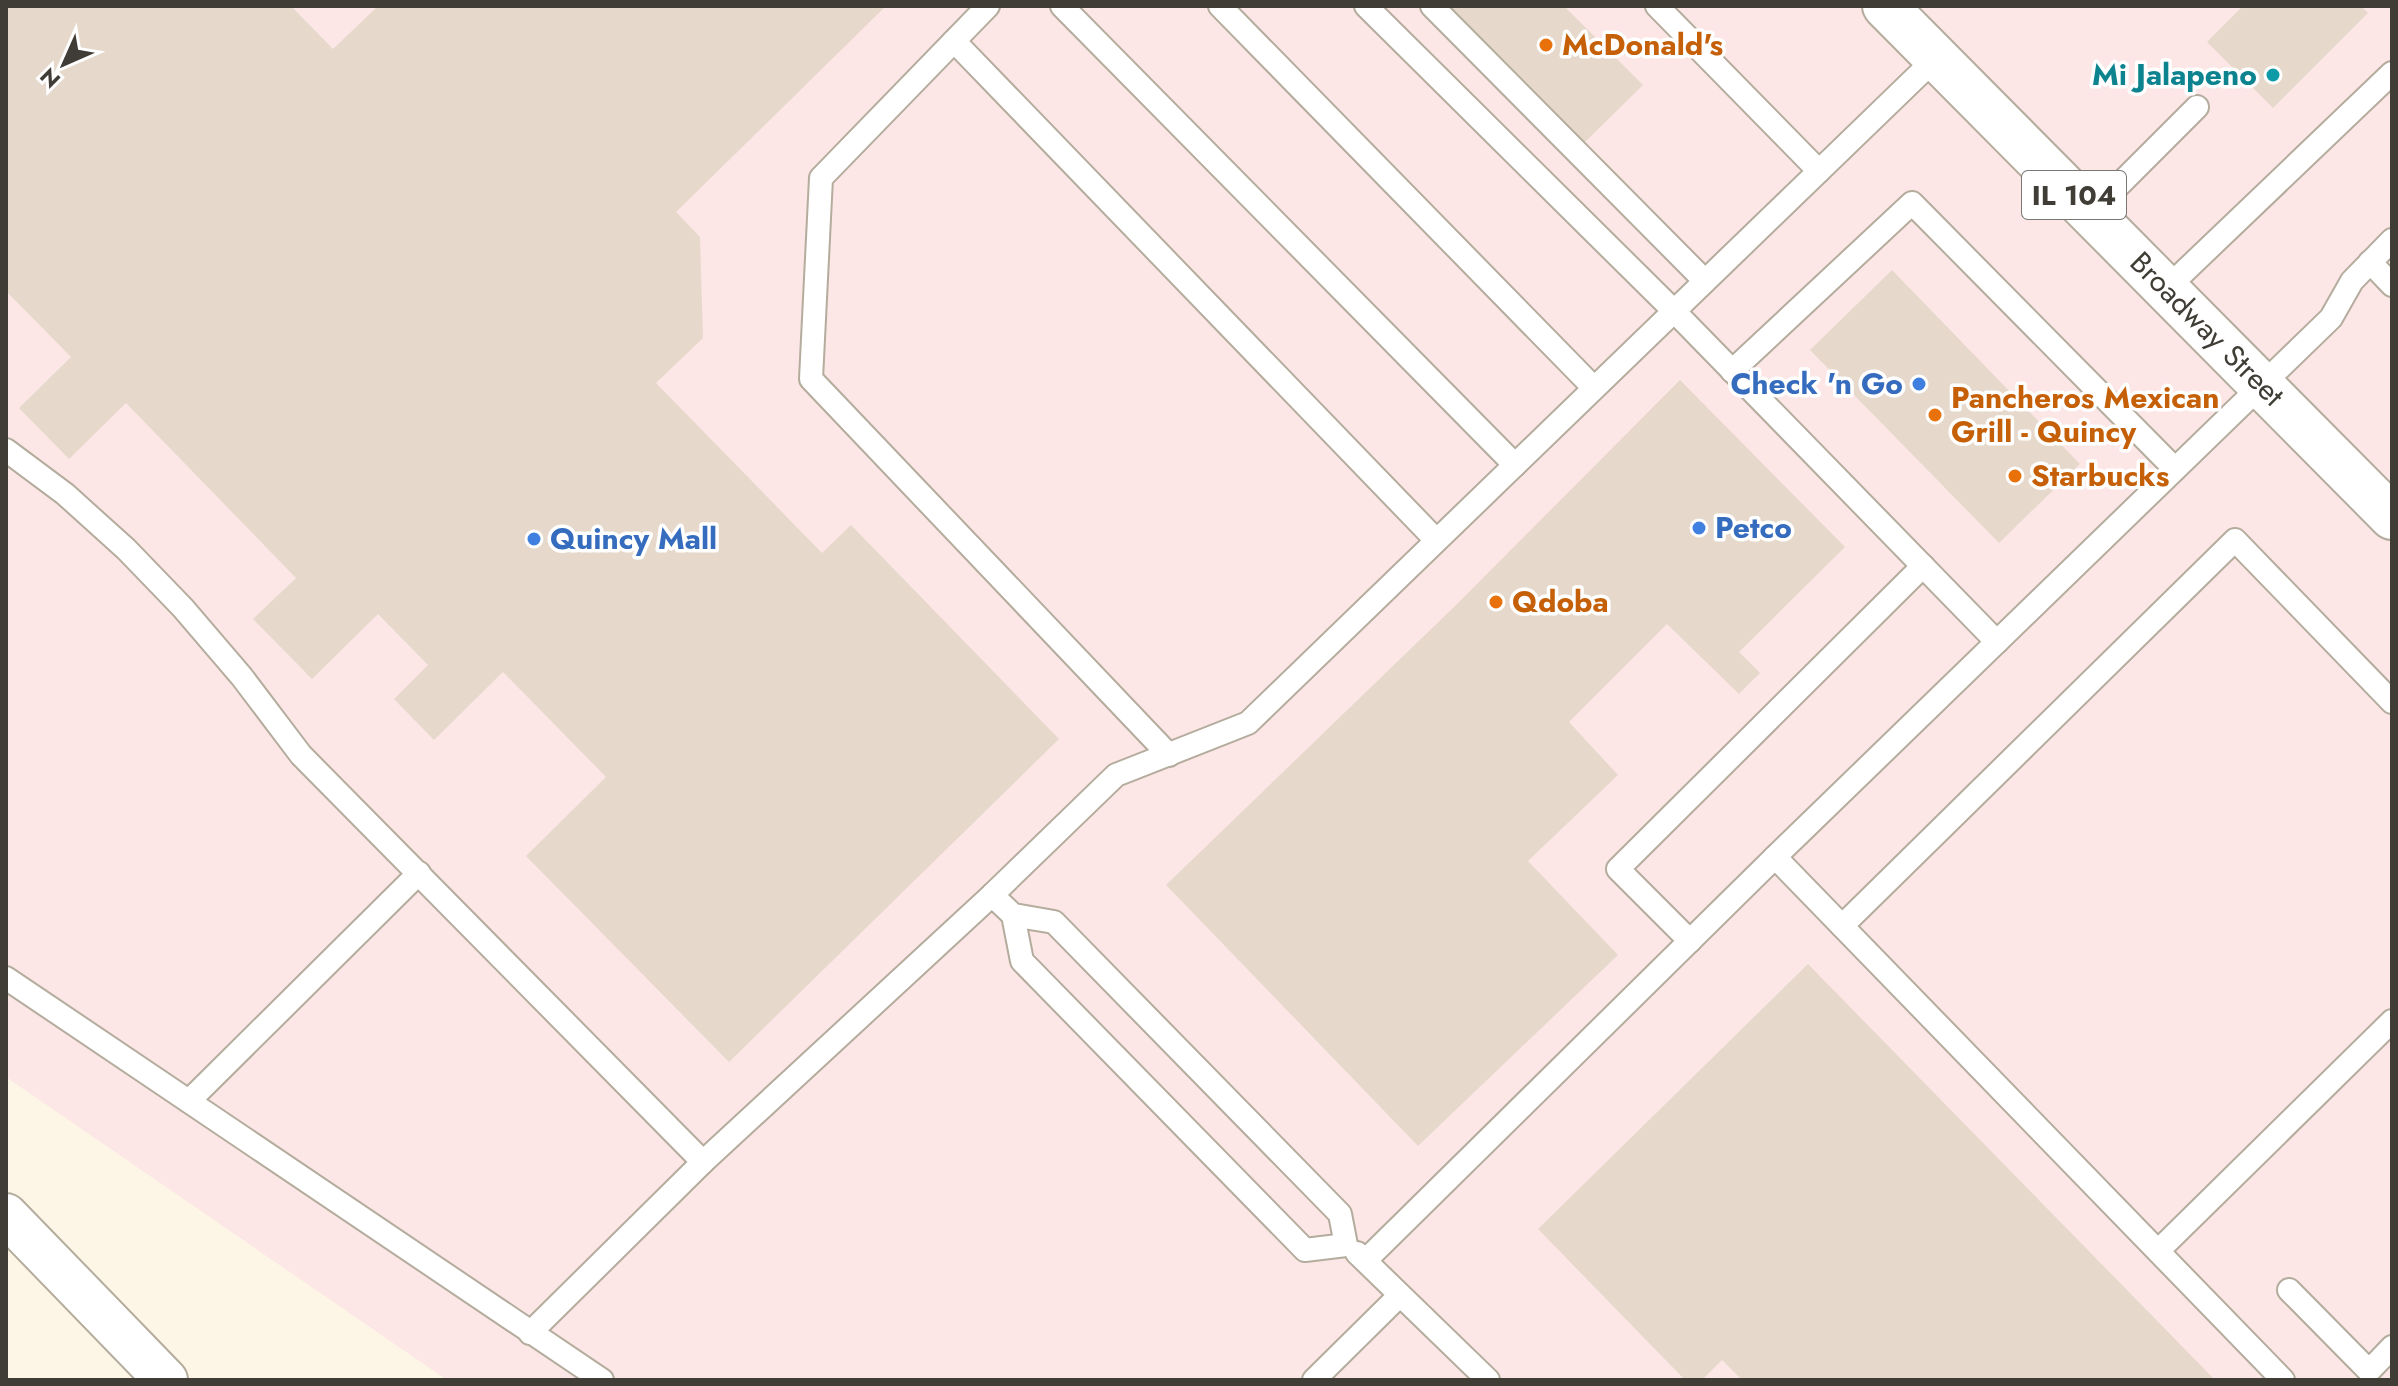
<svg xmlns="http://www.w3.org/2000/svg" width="2398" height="1386" viewBox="0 0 2398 1386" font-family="Jost,sans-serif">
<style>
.commercial{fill:#fce6e6}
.building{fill:#e6d9cc}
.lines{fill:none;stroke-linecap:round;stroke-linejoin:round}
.lane-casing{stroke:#b4ac9d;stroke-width:26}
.street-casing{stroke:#b4ac9d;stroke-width:46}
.primary-casing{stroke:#b4ac9d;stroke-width:48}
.lane{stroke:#fff;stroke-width:22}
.street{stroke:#fff;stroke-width:42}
.primary{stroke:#fff;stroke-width:44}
.food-dot{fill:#e8710a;stroke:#fff;stroke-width:3}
.culture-dot{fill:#0f9aa8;stroke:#fff;stroke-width:3}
.shop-dot{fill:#3f7fe0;stroke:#fff;stroke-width:3}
.labels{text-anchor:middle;stroke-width:7;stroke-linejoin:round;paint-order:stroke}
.shield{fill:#fff;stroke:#797772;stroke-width:2}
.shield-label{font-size:28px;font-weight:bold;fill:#403d36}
.food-label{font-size:30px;font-weight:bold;fill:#c56008;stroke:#fff;text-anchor:start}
.culture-label{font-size:30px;font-weight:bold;fill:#0d838f;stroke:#fff;text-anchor:end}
.street-label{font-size:30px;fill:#403d36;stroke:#fff}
.shop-label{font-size:30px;font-weight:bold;fill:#366cbe;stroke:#fff;text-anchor:start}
</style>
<rect width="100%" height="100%" fill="#fdf5e5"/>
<!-- commercial -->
<polygon class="commercial" points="6,6 2392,6 2392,1380 447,1380 6,1077"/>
<!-- building -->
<g class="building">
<polygon points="6,6 291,6 333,49 378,6 886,6 676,212 700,237 703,338 656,383 822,553 851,525 1059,739 729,1062 526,856 606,777 503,672 434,740 394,699 428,665 378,614 312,679 253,619 296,578 126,403 69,459 19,408 71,357 6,291"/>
<polygon points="1449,6 1564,6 1643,85 1584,143"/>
<polygon points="2243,6 2361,6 2368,13 2273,108 2207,42"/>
<polygon points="1892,270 2080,464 1999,543 1810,350"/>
<polygon points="1680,380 1845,547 1739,652 1760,673 1739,694 1667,624 1569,722 1618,775 1528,861 1618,955 1418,1146 1166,885 1455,606"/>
<polygon points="1808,964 2215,1380 1742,1380 1722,1360 1702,1380 1685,1380 1538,1229"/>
</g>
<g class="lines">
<!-- lane casing -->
<g class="lane-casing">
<g id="lane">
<polyline points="988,6 821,178 811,379 1169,755"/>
<polyline points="1062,6 1515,465"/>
<polyline points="1220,6 1594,388"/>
<polyline points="1366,6 1674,311 1997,642"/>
<polyline points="1432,6 1705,281"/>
<polyline points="1657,6 1819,171"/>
<polyline points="954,41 1436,540"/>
<polyline points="2091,213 2197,107"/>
<polyline points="2370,262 2392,285"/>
<polyline points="2166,289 2392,73"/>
<polyline points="1732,371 1912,203 2175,469"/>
<polyline points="6,450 65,494 126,549 183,608 242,677 301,755 703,1162"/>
<polyline points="1775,857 2283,1380"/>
<polyline points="992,895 1013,915 1054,922 1340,1214 1346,1245 1305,1250 1022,961 1013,915"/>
<polyline points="1842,926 2235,540 2392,702"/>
<polyline points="1690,941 1618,869 1923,566"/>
<polyline points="6,978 602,1380"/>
<polyline points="189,1101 419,873"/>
<polyline points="2158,1251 2392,1021"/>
<polyline points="1357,1253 1488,1380"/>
<polyline points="1366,1260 1775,857 2331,318 2352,281 2392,240"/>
<polyline points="2289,1290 2369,1371 2392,1347"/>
<polyline points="530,1333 703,1162 992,895 1116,775 1248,723 1936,58"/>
<polyline points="1314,1380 1400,1295"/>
</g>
</g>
<!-- street casing -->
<g class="street-casing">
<polyline id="street" points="6,1215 166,1380"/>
</g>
<!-- primary casing -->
<g class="primary-casing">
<polyline id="primary" points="1885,6 2392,517"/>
</g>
<!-- lane -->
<use href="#lane" class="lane"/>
<!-- street -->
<use href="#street" class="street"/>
<!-- primary -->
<use href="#primary" class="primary"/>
</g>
<!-- markers -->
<g class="food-dot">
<circle cx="1546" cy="45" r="8"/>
<circle cx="1935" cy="415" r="8"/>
<circle cx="2015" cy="476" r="8"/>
<circle cx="1496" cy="602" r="8"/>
</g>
<circle class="culture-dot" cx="2273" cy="75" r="8"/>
<g class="shop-dot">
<circle cx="1919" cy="384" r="8"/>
<circle cx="1699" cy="528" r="8"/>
<circle cx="534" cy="539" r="8"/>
</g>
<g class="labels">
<!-- shield labels -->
<rect class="shield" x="2022" y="171" width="104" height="48" rx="6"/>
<g class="shield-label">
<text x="2074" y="205">IL 104</text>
</g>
<!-- food labels -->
<g class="food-label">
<text x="1562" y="55">McDonald's</text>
<text x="1951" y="408">Pancheros Mexican<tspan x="1951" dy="34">Grill - Quincy</tspan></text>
<text x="2031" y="486">Starbucks</text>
<text x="1512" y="612">Qdoba</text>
</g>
<!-- culture labels -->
<g class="culture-label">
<text x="2257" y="85">Mi Jalapeno</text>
</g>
<!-- street labels -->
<g class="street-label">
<text transform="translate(2207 329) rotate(45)" y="10">Broadway Street</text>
</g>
<!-- shop labels -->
<g class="shop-label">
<text x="1903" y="394" text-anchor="end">Check 'n Go</text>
<text x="1715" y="538">Petco</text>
<text x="550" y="549">Quincy Mall</text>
</g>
</g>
<!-- border -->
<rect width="2398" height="1386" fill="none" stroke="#403d36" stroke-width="16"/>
<!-- north arrow -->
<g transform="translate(64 64) rotate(225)" stroke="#ffffff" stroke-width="6" paint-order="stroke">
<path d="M0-6L14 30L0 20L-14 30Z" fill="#403d36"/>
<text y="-12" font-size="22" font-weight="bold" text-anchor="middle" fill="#403d36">N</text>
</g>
</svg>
